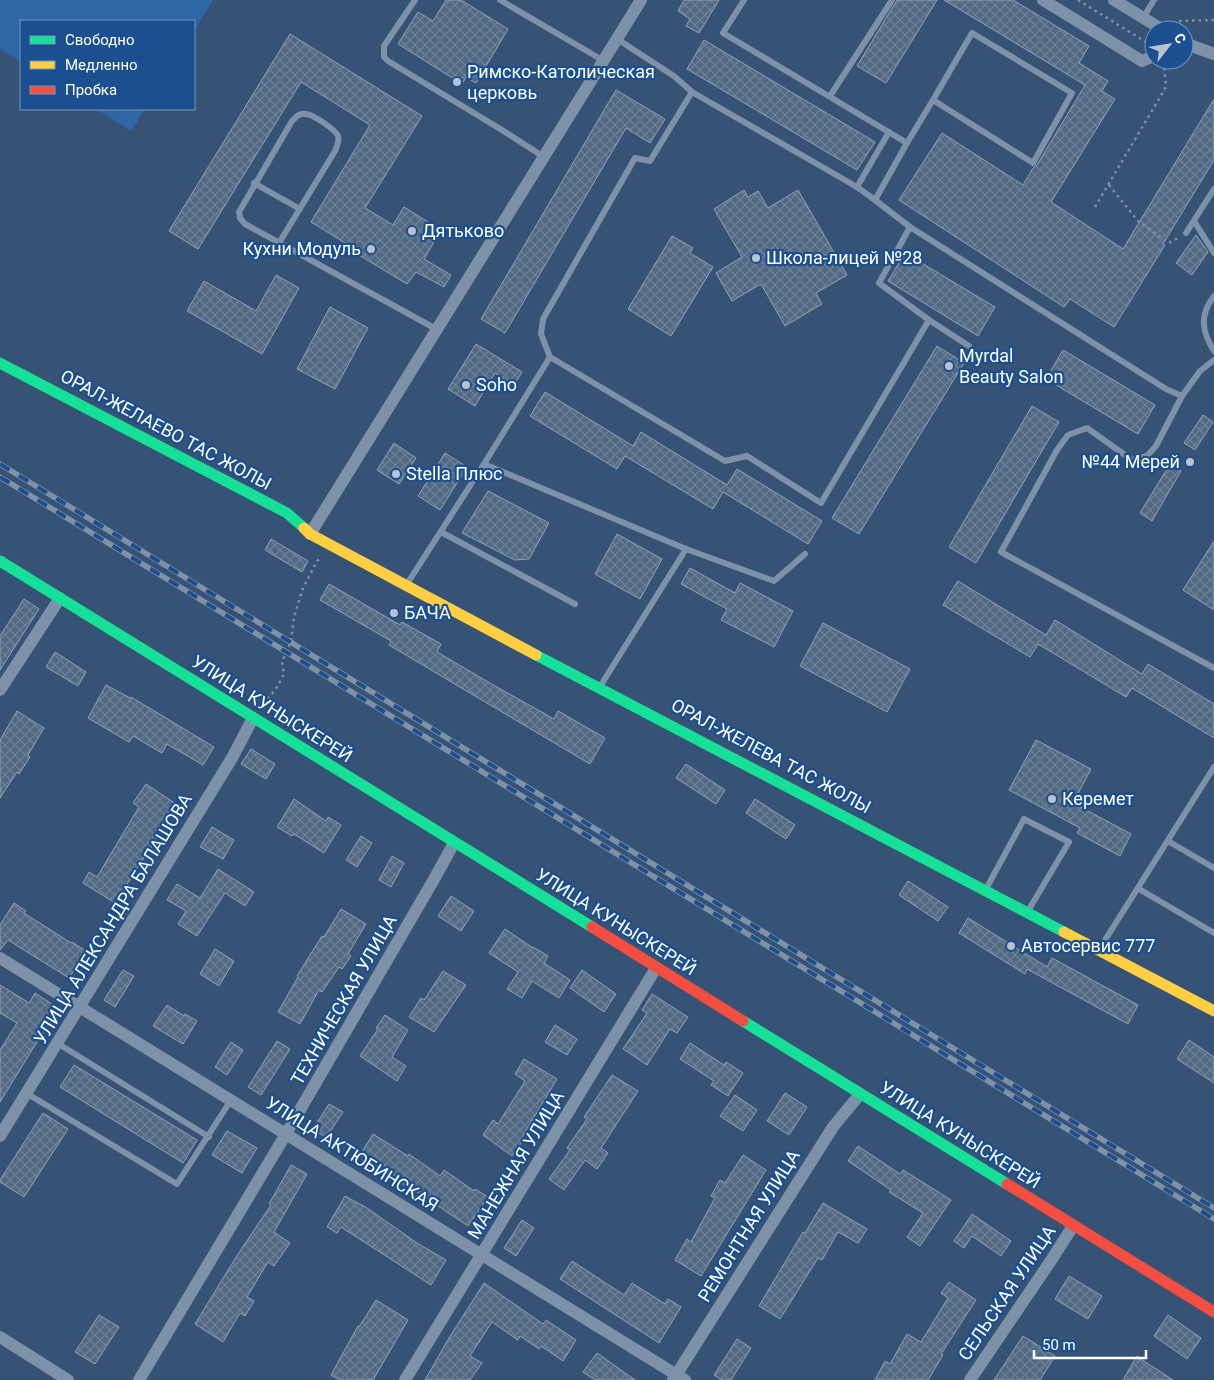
<svg xmlns="http://www.w3.org/2000/svg" width="1214" height="1380" viewBox="0 0 1214 1380" font-family="Roboto,sans-serif">
<style>
.pitch{fill:#2f66a5}
.building{fill:url(#building-cross-hatch);stroke:#92a2b6}
.lines{fill:none;stroke-linecap:round;stroke-linejoin:round}
.path{stroke:#7d92a8;stroke-width:2.5;stroke-dasharray:2.5 4;stroke-linecap:butt}
.lane{stroke:#7d92a8;stroke-width:6}
.street{stroke:#7d92a8;stroke-width:12}
.fast{stroke:#16e098;stroke-width:11}
.slow{stroke:#ffcf43;stroke-width:11}
.jam{stroke:#f24e42;stroke-width:11}
.rail-casing{stroke:#7e92a7;stroke-width:5.5}
.rail{stroke:#1b4f8f;stroke-width:4;stroke-dasharray:11;stroke-linecap:butt}
.poi-dot{fill:#b9c2ce;stroke:#1b4f8f;stroke-width:2}
.labels{text-anchor:middle;stroke-width:4.5;stroke-linejoin:round;paint-order:stroke}
.poi-label{font-size:18px;fill:#fff;stroke:#1b4f8f;text-anchor:start}
.street-label{font-size:18px;fill:#fff;stroke:#1b4f8f}
</style>
<defs>
<pattern id="building-cross-hatch" width="8" height="8" patternUnits="userSpaceOnUse" patternTransform="scale(1.25)"><rect width="8" height="8" fill="#526984"/><path d="M0 0l8 8M0 8l8-8" fill="none" stroke="#6c8096"/></pattern>
</defs>
<rect width="100%" height="100%" fill="#365274"/>
<!-- pitch -->
<g class="pitch">
<polygon points="0,0 213,0 194,31 194,21 21,21 21,62 0,49"/>
<polygon points="96,109 145,109 131,131"/>
</g>
<!-- building -->
<g class="building">
<polygon points="446,0 461,0 508,29 476,83 466,77 462,84 398,44 418,12 433,21"/>
<polygon points="684,0 719,0 699,33 686,26 690,19 678,11"/>
<polygon points="897,0 937,0 886,83 857,66"/>
<polygon points="944,0 1013,0 1089,46 1079,63 1108,81 1102,91 1115,99 1051,202 1123,249 1214,99 1214,160 1163,244 1165,245 1114,327 1070,299 1064,307 899,200 942,133 1023,185 1033,168 1037,165 1085,85"/>
<polygon points="290,34 422,116 365,208 393,225 404,207 441,230 424,259 451,275 444,287 416,272 407,284 359,255 360,252 311,222 370,125 301,82 198,249 169,231"/>
<polygon points="704,40 875,142 857,170 687,69"/>
<polygon points="616,90 665,119 650,143 626,128 505,333 481,319"/>
<polygon points="744,190 748,197 758,191 768,208 798,190 847,275 816,293 822,304 785,326 761,284 732,301 716,273 742,257 714,209"/>
<polygon points="1196,235 1208,252 1192,275 1176,263"/>
<polygon points="672,236 693,248 690,253 713,267 671,336 628,309"/>
<polygon points="905,253 995,307 978,336 888,281"/>
<polygon points="276,275 299,288 262,354 187,311 204,281 256,311"/>
<polygon points="330,307 368,328 335,389 297,369"/>
<polygon points="476,344 522,372 514,385 495,373 475,406 448,389"/>
<polygon points="937,346 964,363 859,534 832,518"/>
<polygon points="1063,350 1155,405 1138,434 1046,379"/>
<polygon points="545,392 633,446 641,432 727,485 737,469 822,521 808,544 723,492 713,509 625,456 617,469 530,416"/>
<polygon points="1032,406 1059,422 976,563 949,547"/>
<polygon points="1203,415 1213,422 1195,450 1184,443"/>
<polygon points="394,443 416,458 399,484 377,470"/>
<polygon points="445,453 467,467 440,510 418,496"/>
<polygon points="1170,464 1181,471 1152,521 1140,513"/>
<polygon points="488,491 549,523 529,559 515,560 462,533"/>
<polygon points="617,534 662,559 640,599 595,574"/>
<polygon points="271,539 308,561 302,572 265,550"/>
<polygon points="1214,541 1214,610 1183,590"/>
<polygon points="690,568 735,593 740,583 793,611 774,647 721,620 727,609 681,584"/>
<polygon points="958,581 1046,635 1055,620 1142,674 1148,664 1214,704 1214,738 1132,688 1126,697 1038,644 1030,657 943,605"/>
<polygon points="329,584 400,625 402,622 441,644 437,652 495,686 554,719 558,711 605,738 590,764 389,645 391,641 320,600"/>
<polygon points="24,599 39,609 0,670 0,636"/>
<polygon points="823,623 910,669 887,712 800,666"/>
<polygon points="55,652 86,672 78,686 46,667"/>
<polygon points="106,685 130,698 131,697 214,747 203,765 167,744 162,753 133,736 129,742 88,718"/>
<polygon points="17,711 44,728 28,755 30,757 19,774 17,772 0,798 0,740"/>
<polygon points="1036,740 1091,769 1073,803 1131,834 1120,856 1077,833 1080,828 1009,790"/>
<polygon points="251,749 275,764 266,779 241,764"/>
<polygon points="686,764 725,790 716,804 676,778"/>
<polygon points="146,784 176,804 157,832 159,833 152,847 151,847 115,903 83,883 89,872 97,877 139,807 133,803"/>
<polygon points="294,799 326,821 328,817 341,825 324,853 294,834 292,836 277,827"/>
<polygon points="755,799 795,825 786,839 746,813"/>
<polygon points="212,827 234,840 223,859 200,847"/>
<polygon points="361,836 372,843 357,867 346,860"/>
<polygon points="392,856 404,863 391,887 379,880"/>
<polygon points="218,869 254,892 245,906 225,893 197,936 178,924 186,911 167,900 177,884 200,898"/>
<polygon points="908,881 948,907 938,921 899,895"/>
<polygon points="451,896 474,911 461,931 438,916"/>
<polygon points="14,903 26,911 24,913 71,943 72,942 86,951 69,978 8,940 0,950 0,925"/>
<polygon points="341,909 366,924 348,954 351,956 342,969 339,967 322,992 319,990 300,1024 278,1012 298,977 297,976 322,936 324,937"/>
<polygon points="968,918 1047,967 1052,958 1138,1005 1128,1024 1027,969 1025,974 959,933"/>
<polygon points="505,929 533,948 533,947 548,956 544,963 570,980 559,998 532,981 522,998 507,989 518,972 489,953"/>
<polygon points="215,949 234,961 219,986 200,974"/>
<polygon points="123,970 134,976 115,1007 104,1000"/>
<polygon points="582,970 616,994 604,1012 570,988"/>
<polygon points="443,971 466,985 434,1032 409,1017 421,998 424,1000"/>
<polygon points="0,985 29,1003 35,993 58,1008 0,1102 0,1050 17,1023 0,1013"/>
<polygon points="652,994 688,1017 677,1033 670,1029 647,1065 623,1049 647,1013 642,1010"/>
<polygon points="167,1005 184,1016 185,1014 197,1021 183,1044 153,1026"/>
<polygon points="385,1015 408,1030 392,1057 406,1066 397,1081 360,1056 378,1029 376,1028"/>
<polygon points="555,1025 577,1039 567,1055 545,1042"/>
<polygon points="1189,1040 1214,1057 1214,1083 1177,1059"/>
<polygon points="277,1041 290,1049 261,1095 248,1087"/>
<polygon points="231,1042 243,1050 227,1075 215,1067"/>
<polygon points="690,1043 724,1065 726,1062 743,1073 728,1096 711,1085 714,1081 680,1059"/>
<polygon points="524,1059 557,1079 521,1139 523,1140 512,1156 483,1135 493,1120 498,1124 525,1081 515,1074"/>
<polygon points="74,1065 197,1140 183,1163 60,1087"/>
<polygon points="612,1075 638,1091 601,1148 608,1153 597,1169 585,1160 564,1190 549,1179 570,1150 567,1148 587,1119 584,1117"/>
<polygon points="785,1093 807,1107 789,1135 767,1121"/>
<polygon points="735,1095 757,1110 743,1131 720,1116"/>
<polygon points="329,1104 343,1112 326,1138 313,1129"/>
<polygon points="43,1113 68,1129 24,1197 0,1182 0,1180"/>
<polygon points="227,1131 257,1148 242,1173 212,1155"/>
<polygon points="373,1134 408,1156 409,1154 440,1176 444,1170 474,1191 475,1189 488,1197 468,1226 408,1186 407,1187 360,1155"/>
<polygon points="858,1146 900,1174 903,1170 951,1200 920,1246 907,1237 923,1213 889,1192 891,1190 848,1161"/>
<polygon points="743,1155 766,1170 701,1276 675,1260 687,1239 691,1242 715,1198 711,1196 720,1180 725,1183"/>
<polygon points="291,1165 307,1174 274,1232 290,1243 274,1266 268,1262 247,1297 254,1301 245,1316 240,1313 223,1342 195,1324 238,1254 271,1205 269,1204"/>
<polygon points="345,1196 367,1208 417,1243 446,1260 431,1285 341,1227 337,1233 327,1227"/>
<polygon points="823,1203 867,1229 858,1243 838,1232 822,1260 818,1258 780,1319 759,1306 803,1232 805,1233"/>
<polygon points="972,1214 1011,1241 1001,1256 972,1236 964,1248 954,1241"/>
<polygon points="522,1220 534,1228 516,1256 504,1248"/>
<polygon points="572,1261 624,1295 632,1283 665,1304 668,1299 681,1307 659,1343 560,1279"/>
<polygon points="1069,1276 1102,1296 1088,1319 1055,1299"/>
<polygon points="949,1282 976,1300 941,1354 943,1355 928,1380 875,1380 885,1361 890,1364 907,1334 921,1342 948,1298 941,1293"/>
<polygon points="484,1283 543,1324 546,1320 576,1340 563,1361 541,1346 539,1349 520,1336 518,1340 492,1322 470,1356 482,1363 470,1380 425,1380 449,1338"/>
<polygon points="376,1300 408,1320 373,1380 340,1380 331,1375 358,1326 359,1327"/>
<polygon points="99,1315 119,1327 95,1364 75,1352"/>
<polygon points="1168,1315 1201,1338 1187,1359 1154,1336"/>
<polygon points="1023,1336 1055,1356 1040,1380 994,1380"/>
<polygon points="737,1339 751,1348 731,1380 722,1380 714,1375"/>
<polygon points="597,1353 635,1380 595,1380 583,1372"/>
<polygon points="1137,1356 1150,1365 1173,1380 1123,1380"/>
</g>
<g class="lines">
<!-- path -->
<g class="path">
<polyline points="1078,0 1149,44"/>
<polyline points="1173,23 1178,21 1214,20"/>
<polyline points="1109,185 1138,221 1169,243 1178,238"/>
<polyline points="1095,207 1166,87 1164,64"/>
<polyline points="264,704 277,687 284,674 282,662 291,641 294,617 303,588 317,561 321,558"/>
</g>
<!-- lane -->
<g class="lane">
<polyline points="415,0 384,46 384,57 388,61 502,130 544,157"/>
<polyline points="500,0 604,61"/>
<polyline points="744,0 723,33 907,143 875,200 910,227 879,283 929,320 969,346"/>
<polyline points="1143,18 1154,0"/>
<polyline points="617,39 674,76 692,92 857,187 889,132"/>
<polyline points="692,92 650,161 635,158 543,319 541,334 550,357 725,461 747,456 821,503 929,320"/>
<polyline points="830,96 892,0"/>
<polyline points="907,143 933,100 1033,163 1072,93 972,33 933,100"/>
<polyline points="254,183 300,209"/>
<polyline points="857,187 875,200"/>
<polyline points="1194,221 1214,253"/>
<polyline points="910,227 1166,389 1182,396 1200,371 1214,360"/>
<polyline points="1186,233 1214,189"/>
<path d="M279 243 335 151C337 146 340 141 338 136 335 129 312 114 306 114 299 113 296 117 292 121L239 212 240 218 245 224 438 330"/>
<path d="M1214 296C1199 315 1202 332 1214 351"/>
<polyline points="1182,396 1156,446 1147,456 1132,460 1087,428 1068,435 1057,450 1001,552 1214,668"/>
<polyline points="484,464 686,549 774,581 805,554"/>
<polyline points="441,532 575,604"/>
<polyline points="407,584 484,464 550,357"/>
<polyline points="601,685 686,549"/>
<polyline points="1168,841 1214,868"/>
<polyline points="986,889 1024,819 1069,842 1028,911"/>
<polyline points="1139,889 1214,933"/>
<polyline points="1100,948 1214,767"/>
<polyline points="57,1043 209,1137"/>
<polyline points="26,1093 177,1184 231,1100"/>
</g>
<!-- street -->
<g class="street">
<polyline points="1043,0 1142,61 1154,56"/>
<polyline points="1114,0 1163,30"/>
<polyline points="1184,43 1214,54"/>
<polyline points="310,534 641,0"/>
<polyline points="0,690 60,598"/>
<polyline points="0,958 685,1380"/>
<polyline points="0,1136 232,758 253,718"/>
<polyline points="0,1337 68,1380"/>
<polyline points="139,1380 286,1134 433,881 454,843"/>
<polyline points="405,1380 656,968"/>
<polyline points="673,1380 833,1127 860,1094"/>
<polyline points="970,1380 1052,1259 1073,1226"/>
</g>
<!-- fast -->
<g class="fast">
<polyline points="0,363 287,513 304,528"/>
<polyline points="0,561 592,927"/>
<polyline points="536,655 1064,932"/>
<polyline points="743,1021 1007,1184"/>
</g>
<!-- slow -->
<g class="slow">
<polyline points="304,528 310,534 536,655"/>
<polyline points="1064,932 1214,1011"/>
</g>
<!-- jam -->
<g class="jam">
<polyline points="592,927 743,1021"/>
<polyline points="1007,1184 1214,1312"/>
</g>
<!-- rail casing -->
<g class="rail-casing">
<g id="rail">
<polyline points="0,464 1214,1208"/>
<polyline points="0,477 1214,1219"/>
</g>
</g>
<!-- rail -->
<use href="#rail" class="rail"/>
</g>
<!-- markers -->
<g class="poi-dot">
<circle cx="457" cy="82" r="5"/>
<circle cx="412" cy="231" r="5"/>
<circle cx="371" cy="249" r="5"/>
<circle cx="756" cy="258" r="5"/>
<circle cx="949" cy="366" r="5"/>
<circle cx="466" cy="385" r="5"/>
<circle cx="1190" cy="462" r="5"/>
<circle cx="396" cy="474" r="5"/>
<circle cx="394" cy="613" r="5"/>
<circle cx="1052" cy="799" r="5"/>
<circle cx="1011" cy="946" r="5"/>
</g>
<g class="labels">
<!-- poi labels -->
<g class="poi-label">
<text x="467" y="78">Римско-Католическая<tspan x="467" dy="21">церковь</tspan></text>
<text x="422" y="237">Дятьково</text>
<text x="361" y="255" text-anchor="end">Кухни Модуль</text>
<text x="766" y="264">Школа-лицей №28</text>
<text x="959" y="362">Myrdal<tspan x="959" dy="21">Beauty Salon</tspan></text>
<text x="476" y="391">Soho</text>
<text x="1180" y="468" text-anchor="end">№44 Мерей</text>
<text x="406" y="480">Stella Плюс</text>
<text x="404" y="619">БАЧА</text>
<text x="1062" y="805">Керемет</text>
<text x="1021" y="952">Автосервис 777</text>
</g>
<!-- street labels -->
<g class="street-label">
<text transform="translate(166 430) rotate(28)" y="6">ОРАЛ-ЖЕЛАЕВО ТАС ЖОЛЫ</text>
<text transform="translate(272 709) rotate(32)" y="6">УЛИЦА КУНЫСКЕРЕЙ</text>
<text transform="translate(771 756) rotate(28)" y="6">ОРАЛ-ЖЕЛЕВА ТАС ЖОЛЫ</text>
<text transform="translate(113 919) rotate(-59)" y="6">УЛИЦА АЛЕКСАНДРА БАЛАШОВА</text>
<text transform="translate(616 922) rotate(32)" y="6">УЛИЦА КУНЫСКЕРЕЙ</text>
<text transform="translate(344 1000) rotate(-60)" y="6">ТЕХНИЧЕСКАЯ УЛИЦА</text>
<text transform="translate(960 1135) rotate(32)" y="6">УЛИЦА КУНЫСКЕРЕЙ</text>
<text transform="translate(352 1154) rotate(32)" y="6">УЛИЦА АКТЮБИНСКАЯ</text>
<text transform="translate(516 1165) rotate(-59)" y="6">МАНЕЖНАЯ УЛИЦА</text>
<text transform="translate(749 1226) rotate(-58)" y="6">РЕМОНТНАЯ УЛИЦА</text>
<text transform="translate(1007 1293) rotate(-56)" y="6">СЕЛЬСКАЯ УЛИЦА</text>
</g>
</g>
<!-- legend -->
<rect x="20" y="20" width="175" height="90" fill="#1b4f8f" stroke="#7695bc"/>
<rect x="30" y="36" width="25" height="8" fill="#16e098" stroke="#7695bc"/>
<text x="65" y="45" font-size="15" fill="#ffffff">Свободно</text>
<rect x="30" y="61" width="25" height="8" fill="#ffcf43" stroke="#7695bc"/>
<text x="65" y="70" font-size="15" fill="#ffffff">Медленно</text>
<rect x="30" y="86" width="25" height="8" fill="#f24e42" stroke="#7695bc"/>
<text x="65" y="95" font-size="15" fill="#ffffff">Пробка</text>
<!-- north arrow -->
<g transform="translate(1169 45) rotate(59)"><circle r="24" fill="#1b4f8f" stroke="#7695bc"/>
<path d="M0-4L9 19L0 12L-9 19Z" fill="#b9c2ce"/>
<text y="-8" font-size="14" font-weight="bold" text-anchor="middle" fill="#ffffff">С</text>
</g>
<!-- scale -->
<path d="M1034 1350v8h112v-8" fill="none" stroke="#ffffff" stroke-width="2.5"/>
<text x="1042" y="1350" font-size="15" fill="#ffffff" stroke="#1b4f8f" stroke-width="4" paint-order="stroke">50 m</text>
</svg>
